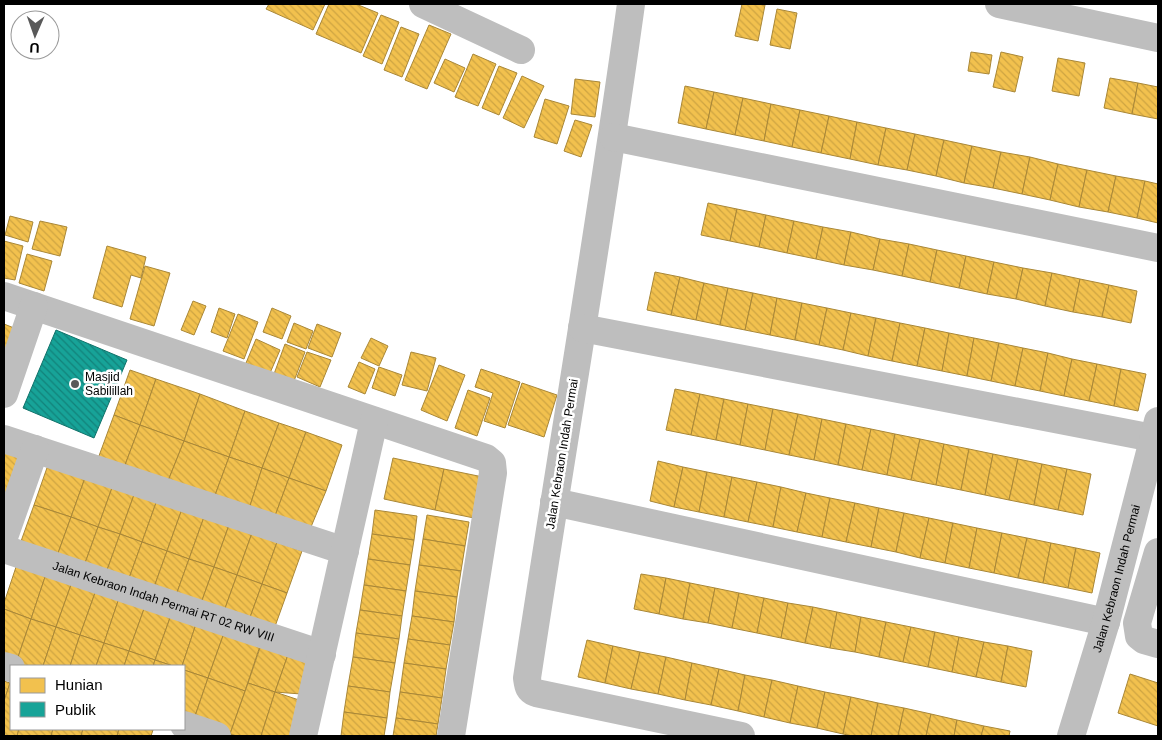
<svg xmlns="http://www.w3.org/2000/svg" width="1162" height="740" viewBox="0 0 1162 740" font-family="Arial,sans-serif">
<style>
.homes{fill:url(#homes-back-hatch);stroke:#a98737}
.public{fill:url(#public-back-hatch);stroke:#10726a}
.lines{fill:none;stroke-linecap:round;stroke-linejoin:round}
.street{stroke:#bebebe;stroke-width:28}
.poi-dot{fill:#595959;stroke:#fff;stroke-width:2}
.labels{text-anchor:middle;stroke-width:5;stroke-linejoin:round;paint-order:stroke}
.poi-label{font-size:12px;fill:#000;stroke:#fff;text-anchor:start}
.street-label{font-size:12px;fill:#000;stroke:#fff}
</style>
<defs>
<pattern id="homes-back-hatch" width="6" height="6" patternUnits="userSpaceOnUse" patternTransform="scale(1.25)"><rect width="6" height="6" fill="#f2c14e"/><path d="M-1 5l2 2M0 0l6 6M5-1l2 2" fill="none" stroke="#cea442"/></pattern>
<pattern id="public-back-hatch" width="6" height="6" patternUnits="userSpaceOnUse" patternTransform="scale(1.25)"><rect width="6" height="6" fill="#17a398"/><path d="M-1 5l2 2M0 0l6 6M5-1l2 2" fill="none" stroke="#12827a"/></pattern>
</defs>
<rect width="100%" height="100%" fill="#fff"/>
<!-- homes -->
<g class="homes">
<polygon points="269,4 325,4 313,30 266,9"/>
<polygon points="329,4 356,4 378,13 361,53 316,34"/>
<polygon points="742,4 757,4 765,5 758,41 735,36"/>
<polygon points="777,9 797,13 790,49 770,45"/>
<polygon points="381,15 399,22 382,64 363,56"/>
<polygon points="429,25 451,34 427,89 405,80"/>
<polygon points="401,27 419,34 402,77 384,70"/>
<polygon points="971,52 992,55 989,74 968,71"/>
<polygon points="1001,52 1023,57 1015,92 993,87"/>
<polygon points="473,54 496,64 478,106 455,97"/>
<polygon points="1058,58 1085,63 1079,96 1052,91"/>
<polygon points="445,59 465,68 454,92 434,83"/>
<polygon points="499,66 517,73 499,115 482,108"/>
<polygon points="522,76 544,86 524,128 503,118"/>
<polygon points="1110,78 1138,83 1132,114 1104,108"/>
<polygon points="575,79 600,82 595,117 571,114"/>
<polygon points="1138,83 1158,87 1158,119 1132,114"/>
<polygon points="685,86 714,92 706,129 678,123"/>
<polygon points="714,92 743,98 735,135 706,129"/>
<polygon points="743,98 771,104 764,141 735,135"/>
<polygon points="545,99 569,106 557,144 534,137"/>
<polygon points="771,104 800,110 792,147 764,141"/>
<polygon points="800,110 829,116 821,153 792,147"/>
<polygon points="829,116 857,122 850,159 821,153"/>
<polygon points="575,120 592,125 581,157 564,151"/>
<polygon points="857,122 886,128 878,165 850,159"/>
<polygon points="886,128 915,134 907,170 878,165"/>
<polygon points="915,134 944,140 936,176 907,170"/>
<polygon points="944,140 972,146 964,183 936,176"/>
<polygon points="972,146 1001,152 993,188 964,183"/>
<polygon points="1001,152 1030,157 1022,194 993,188"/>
<polygon points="1030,157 1058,164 1050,200 1022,194"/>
<polygon points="1058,164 1087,170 1079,207 1050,200"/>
<polygon points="1087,170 1116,176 1108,212 1079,207"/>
<polygon points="1116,176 1145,181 1137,218 1108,212"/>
<polygon points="1145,181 1158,184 1158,223 1137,218"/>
<polygon points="708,203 737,209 730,241 701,235"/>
<polygon points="737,209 766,215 759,247 730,241"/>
<polygon points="766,215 794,221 787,253 759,247"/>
<polygon points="10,216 33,222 28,242 5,235"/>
<polygon points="40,221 67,227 60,256 32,249"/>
<polygon points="794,221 823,227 816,259 787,253"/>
<polygon points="823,227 851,232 844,265 816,259"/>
<polygon points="851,232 880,239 873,270 844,265"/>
<polygon points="880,239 909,244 902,276 873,270"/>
<polygon points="4,241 23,246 15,280 4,278"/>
<polygon points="909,244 937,250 930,282 902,276"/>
<polygon points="107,246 146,257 141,278 131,275 122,307 93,298"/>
<polygon points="937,250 966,256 959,288 930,282"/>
<polygon points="27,254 52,261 44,291 19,283"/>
<polygon points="966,256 994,262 987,294 959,288"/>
<polygon points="994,262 1023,268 1016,299 987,294"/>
<polygon points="145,266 170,273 154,326 130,319"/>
<polygon points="1023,268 1052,273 1045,306 1016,299"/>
<polygon points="655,272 680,277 671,315 647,310"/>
<polygon points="1052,273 1080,279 1073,312 1045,306"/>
<polygon points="680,277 704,283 696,320 671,315"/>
<polygon points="1080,279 1109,285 1102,317 1073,312"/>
<polygon points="704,283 728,288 720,325 696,320"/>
<polygon points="1109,285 1137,291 1131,323 1102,317"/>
<polygon points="728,288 753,293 745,330 720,325"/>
<polygon points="753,293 777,298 770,335 745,330"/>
<polygon points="777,298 802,303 795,340 770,335"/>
<polygon points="193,301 206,306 194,335 181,330"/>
<polygon points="802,303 827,308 819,345 795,340"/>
<polygon points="219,308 235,314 227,338 211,332"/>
<polygon points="272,308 291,316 282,339 263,332"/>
<polygon points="827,308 851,313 843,350 819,345"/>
<polygon points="851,313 876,318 868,356 843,350"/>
<polygon points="238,314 258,322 244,359 223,351"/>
<polygon points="876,318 900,323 892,361 868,356"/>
<polygon points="294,323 313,331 306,349 287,342"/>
<polygon points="900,323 925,328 917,366 892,361"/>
<polygon points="4,324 14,328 4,358"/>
<polygon points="317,324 341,333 332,357 308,348"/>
<polygon points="925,328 949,333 942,371 917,366"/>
<polygon points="949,333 974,338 967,376 942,371"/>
<polygon points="371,338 388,346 379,366 361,358"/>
<polygon points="974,338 999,343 991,381 967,376"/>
<polygon points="256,339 280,350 270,373 246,363"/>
<polygon points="999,343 1023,348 1015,386 991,381"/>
<polygon points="285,344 305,352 294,381 274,374"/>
<polygon points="1023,348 1048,353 1040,391 1015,386"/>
<polygon points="307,352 331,360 320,387 297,377"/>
<polygon points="411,352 436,358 427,391 402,385"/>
<polygon points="1048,353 1072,359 1064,396 1040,391"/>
<polygon points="1072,359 1097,364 1089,401 1064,396"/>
<polygon points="359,362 375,369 365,394 348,387"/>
<polygon points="1097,364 1121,369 1114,406 1089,401"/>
<polygon points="439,365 465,375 447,421 421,410"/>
<polygon points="379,367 402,375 395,396 372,388"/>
<polygon points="481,369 520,382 505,428 484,421 493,393 475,387"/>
<polygon points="1121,369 1146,374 1138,411 1114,406"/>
<polygon points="130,370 156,379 140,425 114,415"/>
<polygon points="156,379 200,394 184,441 140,425"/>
<polygon points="522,383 557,395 544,437 508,425"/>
<polygon points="675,389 700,394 691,435 666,430"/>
<polygon points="468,390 490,398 477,436 455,428"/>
<polygon points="200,394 245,411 229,457 184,441"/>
<polygon points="700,394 724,399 716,440 691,435"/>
<polygon points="724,399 748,404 740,445 716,440"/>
<polygon points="748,404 773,409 765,450 740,445"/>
<polygon points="773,409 798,414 789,455 765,450"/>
<polygon points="245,411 279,423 262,468 229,457"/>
<polygon points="798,414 822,419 814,460 789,455"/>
<polygon points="114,415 140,425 122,473 96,464"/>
<polygon points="822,419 846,424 838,465 814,460"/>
<polygon points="279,423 306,432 289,478 262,468"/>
<polygon points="846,424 871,429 862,470 838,465"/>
<polygon points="140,425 184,441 166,486 122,473"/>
<polygon points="871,429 895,434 887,475 862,470"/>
<polygon points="306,432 342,445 326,491 289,478"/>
<polygon points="895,434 920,439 911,480 887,475"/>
<polygon points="920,439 944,444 936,485 911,480"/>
<polygon points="184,441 229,457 214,498 166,486"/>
<polygon points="4,442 32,451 16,498 4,494"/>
<polygon points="944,444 969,449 961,490 936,485"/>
<polygon points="969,449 993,454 985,495 961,490"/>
<polygon points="993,454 1018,459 1009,500 985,495"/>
<polygon points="229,457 262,468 249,509 214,498"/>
<polygon points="393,458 444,469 435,510 384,499"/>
<polygon points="1018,459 1042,464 1034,505 1009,500"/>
<polygon points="658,461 683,467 674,507 650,501"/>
<polygon points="49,462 86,475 71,517 34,505"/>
<polygon points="1042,464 1067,469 1058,510 1034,505"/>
<polygon points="683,467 707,472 699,512 674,507"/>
<polygon points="262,468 289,478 275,516 249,509"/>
<polygon points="444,469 483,477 474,518 435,510"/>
<polygon points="1067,469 1091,474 1083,515 1058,510"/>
<polygon points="707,472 732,477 724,517 699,512"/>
<polygon points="86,475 113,485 98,527 71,517"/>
<polygon points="732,477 757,482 748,522 724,517"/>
<polygon points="289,478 326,491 308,534 275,516"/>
<polygon points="757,482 781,487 773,527 748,522"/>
<polygon points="113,485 135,492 120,534 98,527"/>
<polygon points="781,487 806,493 797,532 773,527"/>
<polygon points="135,492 157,500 142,542 120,534"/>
<polygon points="806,493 830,498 822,537 797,532"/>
<polygon points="830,498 855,503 846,542 822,537"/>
<polygon points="157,500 182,509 167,551 142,542"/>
<polygon points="855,503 879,508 871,547 846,542"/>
<polygon points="34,505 71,517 57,556 20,544"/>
<polygon points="879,508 904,513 896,552 871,547"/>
<polygon points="182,509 204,517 189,559 167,551"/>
<polygon points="375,510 417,516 414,540 372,534"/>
<polygon points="904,513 929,518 920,558 896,552"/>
<polygon points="427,515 469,522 465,546 423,539"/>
<polygon points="71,517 98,527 84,566 57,556"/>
<polygon points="204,517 229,525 214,567 189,559"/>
<polygon points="929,518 953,523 945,563 920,558"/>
<polygon points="953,523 977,528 969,568 945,563"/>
<polygon points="229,525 252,533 237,575 214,567"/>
<polygon points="98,527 120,534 106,573 84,566"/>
<polygon points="977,528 1002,533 994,573 969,568"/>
<polygon points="252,533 277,542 262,584 237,575"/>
<polygon points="1002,533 1027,538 1018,578 994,573"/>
<polygon points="120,534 142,542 128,581 106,573"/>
<polygon points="372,534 414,540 410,565 368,559"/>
<polygon points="1027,538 1051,543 1043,583 1018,578"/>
<polygon points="423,539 465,546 461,571 419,565"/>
<polygon points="142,542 167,551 153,590 128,581"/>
<polygon points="277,542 302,551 287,593 262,584"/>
<polygon points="1051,543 1076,548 1068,588 1043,583"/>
<polygon points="1076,548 1100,553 1092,593 1068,588"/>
<polygon points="167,551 189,559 175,598 153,590"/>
<polygon points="189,559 214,567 200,606 175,598"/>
<polygon points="368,559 410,565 406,591 364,585"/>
<polygon points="17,564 46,574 31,619 4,609 4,603"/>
<polygon points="419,565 461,571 457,597 415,591"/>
<polygon points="214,567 237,575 223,614 200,606"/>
<polygon points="46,574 72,582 56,627 31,619"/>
<polygon points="641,574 666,578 659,614 634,609"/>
<polygon points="237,575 262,584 248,623 223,614"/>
<polygon points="666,578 690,583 683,619 659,614"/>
<polygon points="72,582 96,590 80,635 56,627"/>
<polygon points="690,583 715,588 708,623 683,619"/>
<polygon points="262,584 287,593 273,632 248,623"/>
<polygon points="364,585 406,591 402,616 360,610"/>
<polygon points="715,588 739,593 732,628 708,623"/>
<polygon points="96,590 119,598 104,643 80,635"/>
<polygon points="415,591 457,597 454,622 412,616"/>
<polygon points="739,593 764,598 757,633 732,628"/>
<polygon points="119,598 145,606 129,651 104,643"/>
<polygon points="764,598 788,603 781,638 757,633"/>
<polygon points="788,603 813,607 805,643 781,638"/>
<polygon points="145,606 171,615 155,660 129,651"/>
<polygon points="813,607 837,612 830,648 805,643"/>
<polygon points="4,609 31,619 16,663 4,659"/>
<polygon points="360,610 402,616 399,639 356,633"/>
<polygon points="837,612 861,617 855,652 830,648"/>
<polygon points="171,615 196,624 182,666 173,666 155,660"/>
<polygon points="412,616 454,622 450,645 408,639"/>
<polygon points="861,617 886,622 879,657 855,652"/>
<polygon points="31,619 56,627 43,666 27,666 16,663"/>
<polygon points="886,622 911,627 903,662 879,657"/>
<polygon points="196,624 224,633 208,678 184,670 184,666 182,666"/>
<polygon points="56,627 80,635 70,666 43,666"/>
<polygon points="911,627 935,632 928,667 903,662"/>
<polygon points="935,632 959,637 952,672 928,667"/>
<polygon points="224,633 260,646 245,691 208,678"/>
<polygon points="356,633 399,639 395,663 353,657"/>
<polygon points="80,635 104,643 96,666 70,666"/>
<polygon points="264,636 291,646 275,692 248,683"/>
<polygon points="959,637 984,642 976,677 952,672"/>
<polygon points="408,639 450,645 446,669 404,663"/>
<polygon points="587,640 613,646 605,683 578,677"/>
<polygon points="984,642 1008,646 1001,682 976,677"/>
<polygon points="104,643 129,651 124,666 96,666"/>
<polygon points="291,646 311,657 301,694 275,692"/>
<polygon points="613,646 640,652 631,689 605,683"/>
<polygon points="1008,646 1032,651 1026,687 1001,682"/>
<polygon points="129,651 155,660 153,666 124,666"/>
<polygon points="640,652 666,657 658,694 631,689"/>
<polygon points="353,657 395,663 390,692 348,686"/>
<polygon points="666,657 692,663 685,700 658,694"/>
<polygon points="155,660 173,666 153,666"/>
<polygon points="404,663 446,669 442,698 400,692"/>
<polygon points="692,663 719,669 711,705 685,700"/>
<polygon points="719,669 745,675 738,711 711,705"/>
<polygon points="184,670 208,678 193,722 184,719"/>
<polygon points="1130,674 1158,683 1158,726 1118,713"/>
<polygon points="745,675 772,680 764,717 738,711"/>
<polygon points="208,678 245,691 230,734 193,722"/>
<polygon points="772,680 798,686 790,723 764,717"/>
<polygon points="4,681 10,683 4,701"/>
<polygon points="10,683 11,683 11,729 19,729 17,736 4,736 4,701"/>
<polygon points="248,683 275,692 261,736 237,736 230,734"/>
<polygon points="348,686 390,692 387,718 344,712"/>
<polygon points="798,686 825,692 817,728 790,723"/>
<polygon points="275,692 308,703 296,736 261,736"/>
<polygon points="400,692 442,698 438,724 396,718"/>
<polygon points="825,692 851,697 843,734 817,728"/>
<polygon points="851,697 878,703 871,736 853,736 843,734"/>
<polygon points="878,703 904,708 898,736 871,736"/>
<polygon points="904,708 931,714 926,736 898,736"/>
<polygon points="344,712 387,718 384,736 341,736"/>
<polygon points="931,714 957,720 954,736 926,736"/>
<polygon points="396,718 438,724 436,736 393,736"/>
<polygon points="957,720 984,726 981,736 954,736"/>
<polygon points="984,726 1010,731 1009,736 981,736"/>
<polygon points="19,729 53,729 51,736 17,736"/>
<polygon points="53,729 83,729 81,736 51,736"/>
<polygon points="83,729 119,729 117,736 81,736"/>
<polygon points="119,729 148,729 153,730 151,736 117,736"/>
</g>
<!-- public -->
<polygon class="public" points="56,330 127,360 94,438 23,408"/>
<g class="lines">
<!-- street -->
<g class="street">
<polyline points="423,4 521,50"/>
<path d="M631 4C600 229 561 453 527 678 528 685 528 690 536 693L741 736"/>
<polyline points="999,4 1158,38"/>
<polyline points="613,137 1158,248"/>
<polyline points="4,296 486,458 492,463 493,473 451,736"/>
<polyline points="582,328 1153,438"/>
<polyline points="4,394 34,306"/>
<polyline points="4,439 345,551"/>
<polyline points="554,502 1106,622"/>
<polyline points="4,537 35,449"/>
<path id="s1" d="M4 549 322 654"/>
<polyline points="1158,552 1137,623 1139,636 1144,640 1158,644"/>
<polyline points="4,666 11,668"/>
<polyline points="184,725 217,736"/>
<polyline points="303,736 374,421"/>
<path id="s2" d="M1071 736 1106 622 1158 421"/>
</g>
</g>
<!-- markers -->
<circle class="poi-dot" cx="75" cy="384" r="5"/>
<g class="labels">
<!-- poi labels -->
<g class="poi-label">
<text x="85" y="381">Masjid<tspan x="85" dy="14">Sabilillah</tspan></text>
</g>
<!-- street labels -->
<g class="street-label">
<text transform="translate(562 454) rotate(-81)" y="4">Jalan Kebraon Indah Permai</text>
<text dy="4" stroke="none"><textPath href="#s2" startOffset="164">Jalan Kebraon Indah Permai</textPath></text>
<text dy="4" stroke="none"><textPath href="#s1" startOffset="168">Jalan Kebraon Indah Permai RT 02 RW VIII</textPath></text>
</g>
</g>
<!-- border -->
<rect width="1162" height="740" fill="none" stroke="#000000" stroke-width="10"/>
<!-- legend -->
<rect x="10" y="665" width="175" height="65" fill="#ffffff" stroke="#999999"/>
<rect x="20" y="678" width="25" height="15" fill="#f2c14e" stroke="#999999"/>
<text x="55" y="690" font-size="15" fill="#000000">Hunian</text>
<rect x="20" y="702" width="25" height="15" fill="#17a398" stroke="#999999"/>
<text x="55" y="715" font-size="15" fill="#000000">Publik</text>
<!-- north arrow -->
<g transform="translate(35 35) rotate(182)"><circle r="24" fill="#ffffff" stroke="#999999"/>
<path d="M0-4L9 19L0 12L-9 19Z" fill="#595959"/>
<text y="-8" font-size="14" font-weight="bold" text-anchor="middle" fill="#000000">U</text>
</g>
</svg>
